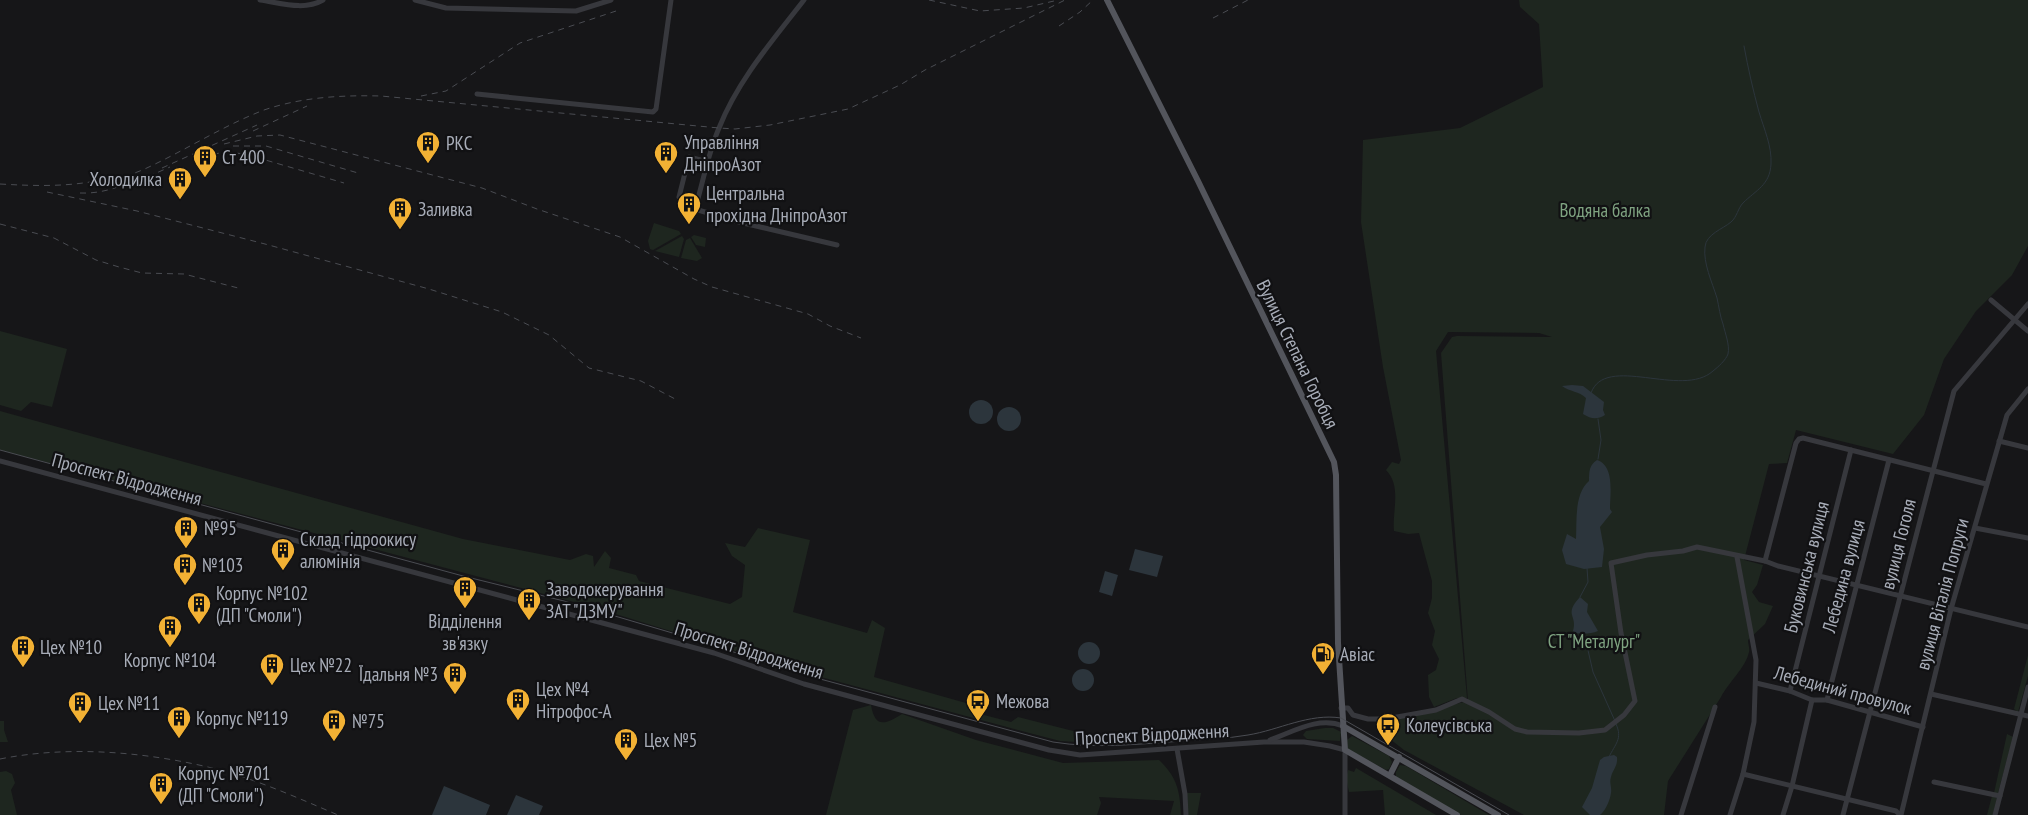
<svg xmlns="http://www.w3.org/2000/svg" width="2028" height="815" viewBox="0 0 2028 815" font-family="'PT Sans Narrow',sans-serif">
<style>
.green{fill:#1e261f}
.water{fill:#2c353c}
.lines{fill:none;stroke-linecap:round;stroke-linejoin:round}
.stream{stroke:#2c353c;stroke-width:1}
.minor{stroke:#37383d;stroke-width:5}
.major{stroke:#53555c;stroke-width:6}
.tram{stroke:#4a4c52;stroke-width:1}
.rail{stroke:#4a4c52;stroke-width:1;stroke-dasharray:6 5;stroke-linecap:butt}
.labels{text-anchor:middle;stroke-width:4.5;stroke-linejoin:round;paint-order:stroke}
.poi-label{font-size:19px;fill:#a8adb8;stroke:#111113;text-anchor:start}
.park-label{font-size:19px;fill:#7fa381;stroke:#111113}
.street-label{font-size:19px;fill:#a8adb8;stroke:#111113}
</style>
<rect width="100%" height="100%" fill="#161618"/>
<!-- green -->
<g class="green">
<path d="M1519 0H2028V246L2012 275 1976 311 1944 359 1924 415 1893 454 1796 430 1787 463 1769 464 1744 560 1763 565 1757 585 1752 592 1759 602 1773 606 1765 624 1748 640C1748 644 1750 649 1749 652 1746 667 1728 683 1721 697L1668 781 1664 815H1524L1404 750 1390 739 1399 718 1468 701 1441 353 1452 337 1457 336 1552 337 1539 333 1448 332 1436 351 1467 698H1457L1434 707 1429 697 1428 675 1436 670 1439 659 1432 645 1435 631 1428 613 1432 598V581L1419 533 1408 534 1394 531C1392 511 1402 486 1386 470L1392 462 1399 464 1401 460 1383 367 1361 222 1363 140 1460 128 1543 87 1539 24 1520 7Z"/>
<polygon points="654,223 679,231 681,234 653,250 650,249 648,241"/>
<polygon points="694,235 706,238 705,247 696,245 691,237"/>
<polygon points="682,236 684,239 679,257 655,251"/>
<polygon points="690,238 702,258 697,261 681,258 686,240"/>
<polygon points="0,331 67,349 52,407 31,402 21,411 0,405"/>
<polygon points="0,411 463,539 570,560 586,554 593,556 594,567 605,551 611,558 609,568 636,575 639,581 730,604 742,597 745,565 732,556 725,543 745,547 758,528 810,540 793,612 867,633 872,620 885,628 874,677 980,707 984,715 1011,722 1018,717 1085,734 1091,733 1094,743 1060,741 1007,727 806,673 593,607 0,450"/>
<polygon points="2028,655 2028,676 2018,712 2014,709"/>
<path d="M871 705C875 729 886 724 902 714L976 740 1063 763 1159 760C1177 777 1180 791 1181 815H1170L1174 801 1099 797 1101 803 1097 815H826L853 710Z"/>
<polygon points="0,721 4,721 4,730 8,742 0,742"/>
<polygon points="1325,728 1333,728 1341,732 1340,741 1307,739 1303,735 1306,731"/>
<polygon points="2007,734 2013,737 1998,793 1994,793"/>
<polygon points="1352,736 1389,756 1392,762 1389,769 1386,770 1348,749 1347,740"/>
<polygon points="1400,765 1406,766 1489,815 1461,815 1396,777 1396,772"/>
<polygon points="1356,768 1436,815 1385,815 1383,790 1349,792 1346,778 1348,770 1354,772"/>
<polygon points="6,771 12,774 15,783 11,790 17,815 0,815 0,772"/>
<polygon points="1187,793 1201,793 1197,815 1188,815"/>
<polygon points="1992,796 1997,798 1993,815 1987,815"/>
</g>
<!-- water -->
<g class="water">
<path d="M1572 385 1583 386 1604 402 1603 410 1605 415C1597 420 1591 419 1583 414L1586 398C1579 391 1570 392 1562 386Z"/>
<circle cx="981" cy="412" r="12"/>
<circle cx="1009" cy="419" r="12"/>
<path d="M1597 460C1615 466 1610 494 1610 509L1612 512 1600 527 1604 549 1602 567 1584 569 1566 564 1562 550 1567 534 1576 539C1577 521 1574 494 1589 481 1589 472 1589 465 1597 460Z"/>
<polygon points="1135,549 1163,556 1157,577 1129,570"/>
<polygon points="1105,571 1118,575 1112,596 1099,592"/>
<path d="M1580 597 1588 604 1587 612 1598 631C1591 634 1583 634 1575 633L1573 631C1578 615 1563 615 1580 597Z"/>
<circle cx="1089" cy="653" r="11"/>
<circle cx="1083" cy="680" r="11"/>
<path d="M1614 755 1617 757C1618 766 1613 769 1611 777 1609 783 1612 787 1611 793 1610 800 1606 810 1600 815H1590L1582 807 1592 788 1600 760 1604 757Z"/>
<polygon points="444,786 490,805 486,815 432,815"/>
<polygon points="516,795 543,806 539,815 507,815"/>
</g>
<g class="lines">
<!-- stream -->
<g class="stream">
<path d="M1591 393C1605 353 1682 399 1713 371 1718 367 1726 360 1728 354 1730 345 1725 333 1723 324 1720 316 1719 307 1717 298 1712 282 1703 263 1705 247 1706 234 1723 229 1731 222 1737 217 1738 208 1743 203 1756 190 1770 185 1771 164 1772 146 1764 129 1759 112 1753 90 1748 68 1744 46"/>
<polyline points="1598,459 1601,440 1598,419"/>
<polyline points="1580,597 1588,582 1587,568"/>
<polyline points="1584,633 1593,672 1615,721"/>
<path d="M1609 757C1615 744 1623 739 1616 724"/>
</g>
<!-- minor -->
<g class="minor">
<path d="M260 0C281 3 304 11 323 0"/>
<polyline points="415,0 446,8 576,11 611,0"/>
<polyline points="477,94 653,112 656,109 671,0"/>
<path d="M708 162 689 157 679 197 697 202C704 177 709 151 719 128 738 80 773 40 804 0"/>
<polyline points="697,202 698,210 739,222 837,245"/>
<polyline points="1991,300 2028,331"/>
<polyline points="1999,441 2028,448"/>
<polyline points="0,461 714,653 804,684 1049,750 1080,755 1264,742 1304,742 1330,746 1345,750 1345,815"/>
<polyline points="1975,528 2028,538"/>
<polyline points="1765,561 1796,443 1799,439 1803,438 1986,484"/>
<polyline points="1756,683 1790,691 1812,700 1827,700 1923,727"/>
<polyline points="1790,691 1851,450"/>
<polyline points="1931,694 2028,716"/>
<polyline points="1827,700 1889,460"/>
<polyline points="1341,708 1348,708 1353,715 1368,719 1386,719 1436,710 1462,699 1489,712 1515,729 1527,732 1579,733 1605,730 1624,715 1635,701 1621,633 1611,563 1647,555 1683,551 1697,547 1765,561 1778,566 2028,627"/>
<path d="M1270 740C1293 732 1318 716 1343 726"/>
<polyline points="1177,749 1185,794 1186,815"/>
<polyline points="1743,774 1896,811 1900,815"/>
<polyline points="1934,782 2000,796"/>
<polyline points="1681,815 1715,707"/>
<polyline points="1730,815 1743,774 1754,722 1756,660 1737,557"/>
<polyline points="1783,815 1792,786 1812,700"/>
<polyline points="1843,815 1954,391 2028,304"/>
<polyline points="1901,815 1951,609 2007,415 2028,389"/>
<polyline points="1995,815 2028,687"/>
</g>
<!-- major -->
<g class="major">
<polyline points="1107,0 1198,181 1334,462 1336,475 1338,643 1345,750 1457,815"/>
<polyline points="1343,726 1498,815"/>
<polyline points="1390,775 1399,757"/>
</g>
<!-- tram -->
<path class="tram" d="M0 450 463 576 564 601 703 642 798 673 1053 742C1096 749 1139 744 1183 741 1204 739 1226 739 1248 735 1279 730 1309 713 1341 718L1509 815"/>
<!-- rail -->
<g class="rail">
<polyline points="929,0 980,11 1024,8 1054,1"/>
<polyline points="1213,18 1248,0"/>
<polyline points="1059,26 1080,12 1093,0"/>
<polyline points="421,96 446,91 520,43 616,11"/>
<polyline points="253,131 307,106"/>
<polyline points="224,144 257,136 280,135 482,188 537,209 620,237 694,279 712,287 808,314 830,326 861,338"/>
<polyline points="233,146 266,146 358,173"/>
<polyline points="202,156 226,152 245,154 344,183"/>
<polyline points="162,168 257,125"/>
<polyline points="138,181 170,167"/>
<path d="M0 184C35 186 67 187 101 180"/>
<path d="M93 185C113 180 133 175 151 166 189 148 225 125 264 110 302 97 342 95 381 96L719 128 735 129 770 125 848 109 900 85 925 70 1065 0"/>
<polyline points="47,192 137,211 265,244 429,289 502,312 549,335 589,368 641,381 677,400"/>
<path d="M80 193C103 194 123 186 144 176"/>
<polyline points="0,224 54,238 96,260 119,267 142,273 184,274 242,289"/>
<path d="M0 759C70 745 148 752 216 769 258 780 298 798 338 815"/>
</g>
</g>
<!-- icons -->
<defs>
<g id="building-pin" transform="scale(1.25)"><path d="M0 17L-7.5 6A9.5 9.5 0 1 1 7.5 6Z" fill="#f2b134" stroke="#111113"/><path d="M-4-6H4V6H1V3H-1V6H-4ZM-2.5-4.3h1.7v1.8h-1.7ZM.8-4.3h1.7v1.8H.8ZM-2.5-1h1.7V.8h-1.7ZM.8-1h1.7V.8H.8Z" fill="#111"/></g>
<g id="fuel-pin" transform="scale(1.25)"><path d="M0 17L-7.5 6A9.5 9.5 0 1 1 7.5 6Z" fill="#f2b134" stroke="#111113"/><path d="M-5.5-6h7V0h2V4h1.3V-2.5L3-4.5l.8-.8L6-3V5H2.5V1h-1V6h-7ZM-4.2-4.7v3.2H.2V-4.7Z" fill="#111"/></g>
<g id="bus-pin" transform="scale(1.25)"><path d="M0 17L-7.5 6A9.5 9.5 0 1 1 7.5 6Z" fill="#f2b134" stroke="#111113"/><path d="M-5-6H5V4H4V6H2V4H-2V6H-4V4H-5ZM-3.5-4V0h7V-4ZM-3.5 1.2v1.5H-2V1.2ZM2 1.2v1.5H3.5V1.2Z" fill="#111"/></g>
</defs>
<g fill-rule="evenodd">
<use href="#building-pin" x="428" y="143"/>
<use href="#building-pin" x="666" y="153"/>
<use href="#building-pin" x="205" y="157"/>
<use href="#building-pin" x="180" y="179"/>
<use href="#building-pin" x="689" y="204"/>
<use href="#building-pin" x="400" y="209"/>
<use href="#building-pin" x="186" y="528"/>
<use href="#building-pin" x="283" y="550"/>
<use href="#building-pin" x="185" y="565"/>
<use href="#building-pin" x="465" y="588"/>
<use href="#building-pin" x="529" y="600"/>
<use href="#building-pin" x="199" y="604"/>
<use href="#building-pin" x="170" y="627"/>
<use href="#building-pin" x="23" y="647"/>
<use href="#fuel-pin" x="1323" y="654"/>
<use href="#building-pin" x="272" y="665"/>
<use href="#building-pin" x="455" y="674"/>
<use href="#building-pin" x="518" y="700"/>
<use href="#bus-pin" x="978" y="701"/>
<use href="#building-pin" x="80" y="703"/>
<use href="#building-pin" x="179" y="718"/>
<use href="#building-pin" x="334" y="721"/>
<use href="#bus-pin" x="1388" y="725"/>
<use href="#building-pin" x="626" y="740"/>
<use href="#building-pin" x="161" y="784"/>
</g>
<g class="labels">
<!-- poi labels -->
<g class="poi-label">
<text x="684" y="149">Управління<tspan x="684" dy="22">ДніпроАзот</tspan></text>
<text x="446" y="150">РКС</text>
<text x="222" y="164">Ст 400</text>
<text x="162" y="186" text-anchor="end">Холодилка</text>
<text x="706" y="200">Центральна<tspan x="706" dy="22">прохідна ДніпроАзот</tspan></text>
<text x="418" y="216">Заливка</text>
<text x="204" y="535">№95</text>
<text x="300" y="546">Склад гідроокису<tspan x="300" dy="22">алюмінія</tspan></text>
<text x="202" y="572">№103</text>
<text x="546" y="596">Заводокерування<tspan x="546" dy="22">ЗАТ "ДЗМУ"</tspan></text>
<text x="216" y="600">Корпус №102<tspan x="216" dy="22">(ДП "Смоли")</tspan></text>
<text x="465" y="628" text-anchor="middle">Відділення<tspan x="465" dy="22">зв'язку</tspan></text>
<text x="40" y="654">Цех №10</text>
<text x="1340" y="661">Авіас</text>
<text x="170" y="667" text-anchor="middle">Корпус №104</text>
<text x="290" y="672">Цех №22</text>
<text x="438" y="681" text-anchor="end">Їдальня №3</text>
<text x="536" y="696">Цех №4<tspan x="536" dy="22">Нітрофос-А</tspan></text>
<text x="996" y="708">Межова</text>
<text x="98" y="710">Цех №11</text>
<text x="196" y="725">Корпус №119</text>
<text x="352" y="728">№75</text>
<text x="1406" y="732">Колеусівська</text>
<text x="644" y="747">Цех №5</text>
<text x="178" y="780">Корпус №701<tspan x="178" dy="22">(ДП "Смоли")</tspan></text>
</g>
<!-- park labels -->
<g class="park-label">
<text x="1605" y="217">Водяна балка</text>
<text x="1594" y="648">СТ "Металург"</text>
</g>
<!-- street labels -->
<g class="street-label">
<text transform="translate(1298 354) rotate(64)" y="7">Вулиця Степана Горобця</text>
<text transform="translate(127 479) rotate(15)" y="7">Проспект Відродження</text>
<text transform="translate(1898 544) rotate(-76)" y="7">вулиця Гоголя</text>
<text transform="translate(1806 567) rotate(-76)" y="7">Буковинська вулиця</text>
<text transform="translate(1843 576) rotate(-75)" y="7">Лебедина вулиця</text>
<text transform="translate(1942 594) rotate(-75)" y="7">вулиця Віталія Попруги</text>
<text transform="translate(749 650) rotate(17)" y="7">Проспект Відродження</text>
<text transform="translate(1843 690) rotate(15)" y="7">Лебединий провулок</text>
<text transform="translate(1152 734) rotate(-3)" y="7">Проспект Відродження</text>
</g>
</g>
</svg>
